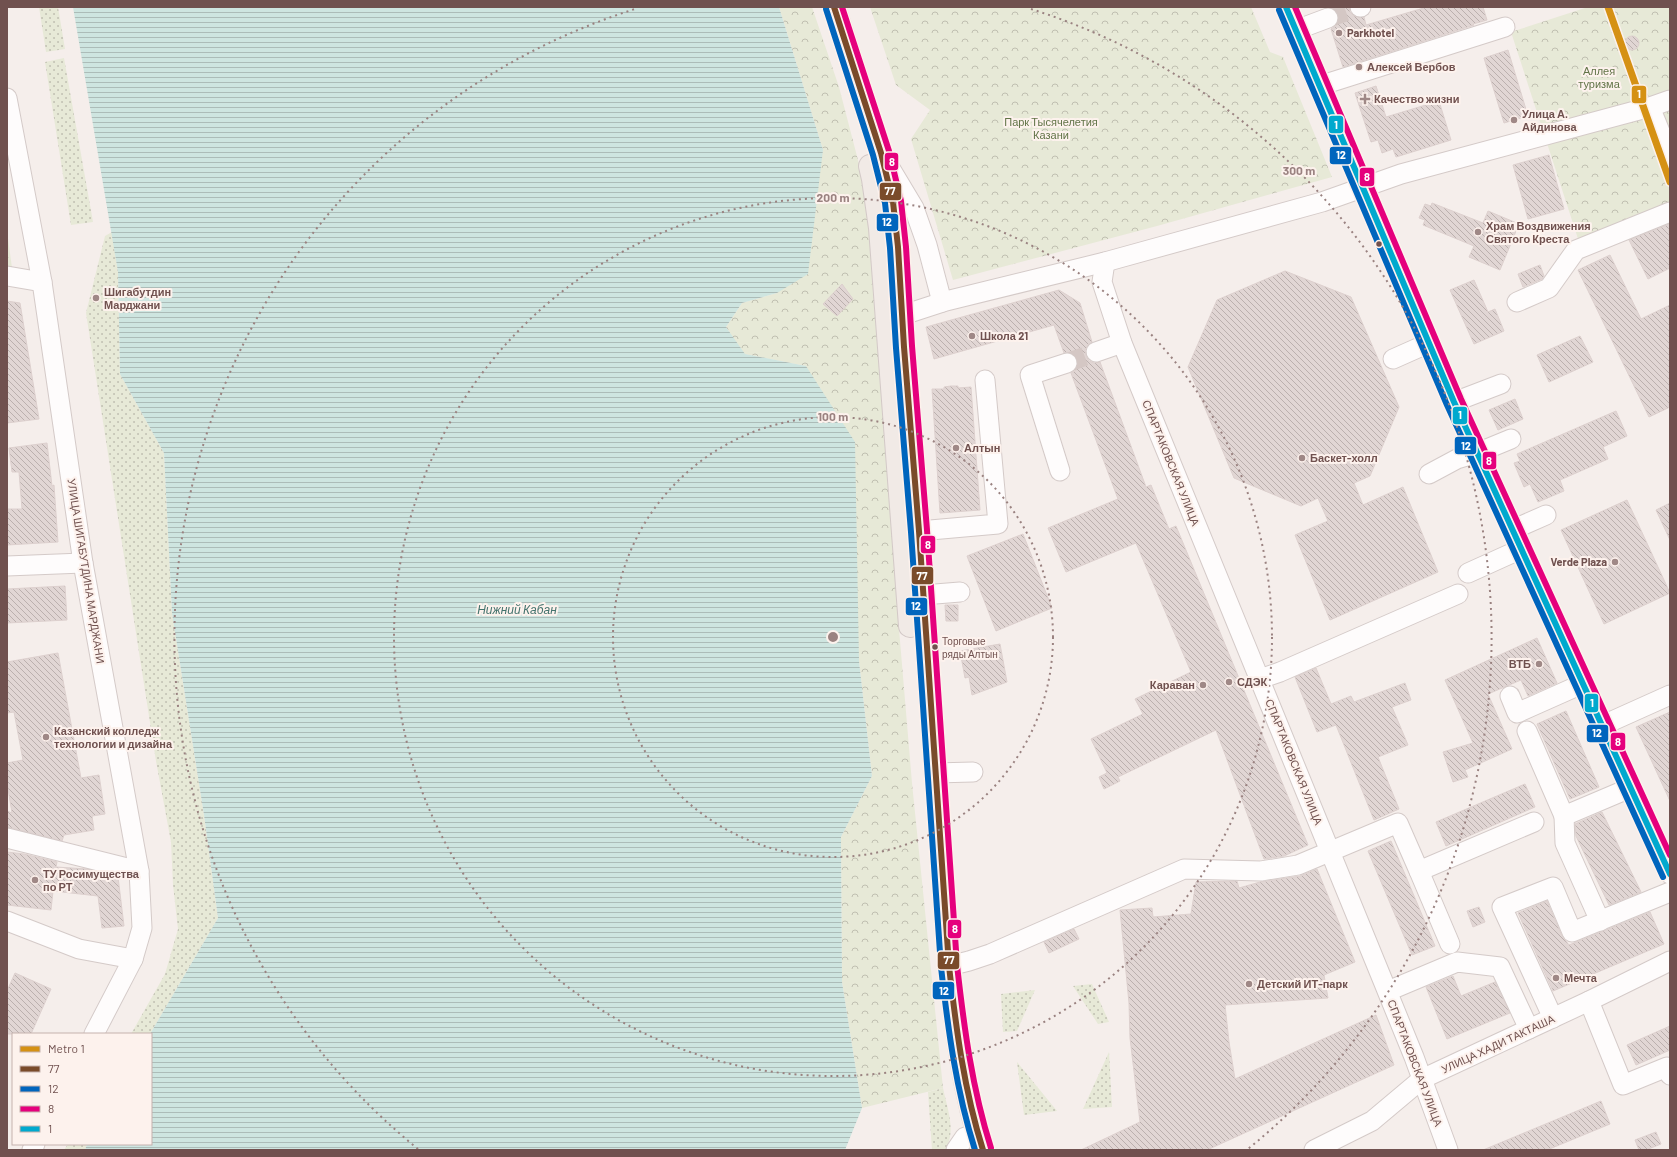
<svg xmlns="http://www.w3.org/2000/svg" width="1677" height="1157" viewBox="0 0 1677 1157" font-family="Barlow,sans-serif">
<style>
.grass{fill:url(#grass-dots)}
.park{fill:url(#park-crowns)}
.water{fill:url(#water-rules)}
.building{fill:url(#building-back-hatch);stroke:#ddd0ce}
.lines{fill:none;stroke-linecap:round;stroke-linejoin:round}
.minor-tunnel{stroke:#d4c7c4;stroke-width:19;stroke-dasharray:19 10;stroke-linecap:butt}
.minor-casing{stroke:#d4cac8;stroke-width:21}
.major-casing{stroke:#d3c9c7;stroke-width:24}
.minor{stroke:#fefcfc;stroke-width:19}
.major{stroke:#f1eae6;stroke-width:22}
.bus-1-casing{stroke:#fdf2ed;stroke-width:9}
.bus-2-casing{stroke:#fdf2ed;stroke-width:9}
.bus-3-casing{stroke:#fdf2ed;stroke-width:9}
.bus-4-casing{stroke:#fdf2ed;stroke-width:9}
.bus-1{stroke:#7a4b2a;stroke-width:6}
.bus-2{stroke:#0065bd;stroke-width:6}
.bus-3{stroke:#e5007d;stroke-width:6}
.bus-4{stroke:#00a9ce;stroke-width:6}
.metro-1-casing{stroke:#fdf2ed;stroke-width:10}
.metro-1{stroke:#d59114;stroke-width:7}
.ring{fill:none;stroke:#9a8280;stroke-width:2;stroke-dasharray:2 4}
.poi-dot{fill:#9f8886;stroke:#fdf2ed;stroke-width:1.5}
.bus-dot{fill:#70514f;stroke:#fdf2ed;stroke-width:1.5}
.labels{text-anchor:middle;stroke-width:4;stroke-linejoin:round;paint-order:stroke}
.bus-label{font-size:10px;fill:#70514f;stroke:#fdf2ed;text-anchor:start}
.poi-label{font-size:11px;font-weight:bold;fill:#70514f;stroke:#fdf2ed;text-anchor:start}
.park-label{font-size:11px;fill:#627448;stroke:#fdf2ed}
.street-label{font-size:11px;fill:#70514f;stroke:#fdf2ed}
.water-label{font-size:12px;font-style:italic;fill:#44736d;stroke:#fdf2ed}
.centre{fill:#9a8280;stroke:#fdf2ed;stroke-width:2}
.ring-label{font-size:12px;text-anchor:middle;font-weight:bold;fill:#9a8280;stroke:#fdf2ed;stroke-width:4;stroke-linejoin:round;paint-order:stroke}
.line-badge{stroke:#fdf2ed;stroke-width:1.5}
.badge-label{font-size:11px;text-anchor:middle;font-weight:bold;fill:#fff}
</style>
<defs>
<pattern id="grass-dots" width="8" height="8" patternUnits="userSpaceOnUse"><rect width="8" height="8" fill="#e7e9d7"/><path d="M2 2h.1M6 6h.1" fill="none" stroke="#c0bfb1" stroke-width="1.8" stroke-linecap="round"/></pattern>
<pattern id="park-crowns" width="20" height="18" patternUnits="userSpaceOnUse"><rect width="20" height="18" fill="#e7e9d7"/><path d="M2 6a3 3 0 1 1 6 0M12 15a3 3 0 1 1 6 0" fill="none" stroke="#c0bfb1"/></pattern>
<pattern id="water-rules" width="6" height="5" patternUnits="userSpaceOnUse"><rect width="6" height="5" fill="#cee5e0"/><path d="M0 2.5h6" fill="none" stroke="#acbcb8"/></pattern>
<pattern id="building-back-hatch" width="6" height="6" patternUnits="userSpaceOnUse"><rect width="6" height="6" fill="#e1d6d4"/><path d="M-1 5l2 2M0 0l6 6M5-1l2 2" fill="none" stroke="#bbb0ae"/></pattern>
</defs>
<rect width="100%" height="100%" fill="#f5eeeb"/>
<!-- grass -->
<g class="grass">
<polygon points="39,7 58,7 65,49 46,52"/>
<polygon points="64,58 93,222 71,225 45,62"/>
<polygon points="112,232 118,272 120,374 164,453 172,613 204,815 218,918 150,1034 131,1034 165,974 178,929 173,885 171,842 156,761 86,313 105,236"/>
<polygon points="1092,984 1109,1022 1098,1024 1073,986"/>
<polygon points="1035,990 1017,1031 1003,1032 1001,994"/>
<polygon points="1109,1052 1112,1107 1083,1109"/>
<polygon points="1017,1062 1057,1111 1024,1115"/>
<path d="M943 1088C947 1108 957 1132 945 1150H932L928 1092Z"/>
<polygon points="68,1144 87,1144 85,1150 64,1150"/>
</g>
<!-- park -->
<g class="park">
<polygon points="779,7 812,7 839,87 865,187 879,279 899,629 912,783 943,1088 862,1108 842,982 841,837 872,776 859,661 806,366 744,354 726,327 742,303 777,293 823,150"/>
<polygon points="870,7 1251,7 1270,52 1283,57 1332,177 1157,226 953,280 911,139 930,110 896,85"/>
<polygon points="1588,7 1670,7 1670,209 1580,245 1511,32"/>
<polygon points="7,231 12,268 7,268"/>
</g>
<!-- water -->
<polygon class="water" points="73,7 779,7 823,150 808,274 777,293 742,303 726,327 745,354 806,366 855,442 859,661 872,776 841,837 842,982 862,1108 845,1150 85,1150 87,1144 151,1144 150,1034 218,918 204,815 172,613 164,453 120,374 118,272"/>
<!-- building -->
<g class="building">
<polygon points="1324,7 1349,7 1350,12 1354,16 1364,17 1366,25 1427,7 1483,7 1487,20 1473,24 1474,25 1343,67 1331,29 1337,25 1339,20 1338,15 1335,9"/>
<circle cx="1632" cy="43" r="7"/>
<polygon points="1508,50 1528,116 1504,123 1484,58"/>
<polygon points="1376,86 1386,117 1439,101 1451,140 1396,157 1393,149 1382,153 1378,140 1371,142 1355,93"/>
<polygon points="1549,155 1564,209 1528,219 1513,165"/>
<polygon points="1432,203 1483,223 1488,211 1519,224 1500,270 1469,257 1474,246 1423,225 1425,220 1419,218 1425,204 1431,206"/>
<polygon points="1669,224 1670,268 1648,279 1629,240"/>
<polygon points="1610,255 1641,319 1670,305 1670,407 1649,417 1578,270"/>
<polygon points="1540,265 1544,276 1542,279 1523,287 1518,274"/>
<polygon points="1285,271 1351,297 1399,407 1370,476 1354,483 1363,505 1403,487 1438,572 1330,620 1295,535 1328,521 1318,498 1301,506 1234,478 1188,367 1217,300"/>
<polygon points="1474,280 1488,312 1495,309 1504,331 1474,344 1450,290"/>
<polygon points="842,284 853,299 837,316 823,304"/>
<polygon points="1059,290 1080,303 1092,342 1088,345 1085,350 1086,356 1089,361 1094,363 1100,362 1146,487 1151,485 1169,529 1176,526 1308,845 1284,856 1264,859 1216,730 1118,777 1120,781 1104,789 1099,777 1107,773 1091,739 1143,714 1135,699 1191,672 1136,543 1066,572 1048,528 1118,499 1071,373 1075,371 1078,366 1077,359 1075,355 1070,352 1064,353 1054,325 934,359 926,327"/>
<polygon points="7,301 20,303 39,419 7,423"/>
<polygon points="1580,336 1593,362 1549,382 1537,355"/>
<polygon points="951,386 958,386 958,388 971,387 980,510 940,513 932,389 944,389 944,387"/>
<polygon points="1515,399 1523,419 1498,430 1489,410"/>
<polygon points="1616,411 1627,436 1603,447 1608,459 1560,480 1564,491 1538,502 1530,484 1524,487 1514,463 1520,461 1517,454"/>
<polygon points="47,443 52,486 54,485 58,542 7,545 7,509 22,509 19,472 12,472 9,448"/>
<polygon points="1627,500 1670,593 1604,624 1561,530"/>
<polygon points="1670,503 1670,540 1656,510"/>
<polygon points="1023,534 1052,608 996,631 967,556"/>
<polygon points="65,586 67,620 7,623 7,589"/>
<polygon points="945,605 958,605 958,621 946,621"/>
<polygon points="1537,638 1557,683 1528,696 1521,680 1488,694 1512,749 1465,770 1468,777 1453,782 1443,752 1473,743 1445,680"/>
<polygon points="1000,644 1007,682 972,695 969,677 965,678 960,651"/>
<polygon points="58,653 81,778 99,775 105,814 92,816 94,830 64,835 62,841 7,827 7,811 12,813 7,783 7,763 23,760 14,712 7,713 7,662"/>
<polygon points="1316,668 1331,704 1351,696 1354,702 1405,683 1411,700 1392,707 1408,745 1378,757 1399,809 1374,820 1336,725 1317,732 1295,677"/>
<polygon points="1566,711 1599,787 1570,799 1537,724"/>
<polygon points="1670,712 1670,801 1636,727"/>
<polygon points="1525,784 1535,807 1446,846 1436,822"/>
<polygon points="1602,812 1641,892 1609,905 1576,836 1575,824"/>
<polygon points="1391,841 1435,946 1412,955 1368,851"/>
<polygon points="7,852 24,854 57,862 56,867 87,869 118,877 124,926 102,928 98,896 53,891 51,910 7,905"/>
<polygon points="1317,869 1355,962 1324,975 1328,998 1225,1005 1229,1042 1235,1079 1376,1015 1394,1065 1207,1150 1081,1150 1140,1122 1130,1038 1129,1003 1120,910 1152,908 1153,917 1191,914 1196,882 1237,881 1239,888 1260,882 1300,876"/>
<polygon points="1547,901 1562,936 1569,945 1650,912 1664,944 1553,991 1518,913"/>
<polygon points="1479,907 1485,922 1473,927 1467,911"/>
<polygon points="1074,929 1079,939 1049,953 1044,942"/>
<polygon points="15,973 51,989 31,1034 7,1034 7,991"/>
<polygon points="1453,976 1461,996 1495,982 1510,1013 1447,1039 1426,987"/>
<polygon points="1670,1026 1670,1050 1636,1065 1627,1045"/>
<polygon points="1601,1101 1610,1124 1547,1150 1483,1150"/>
<polygon points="1656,1132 1661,1144 1646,1150 1639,1150 1635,1140"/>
</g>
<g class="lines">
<!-- minor-tunnel -->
<g class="minor-tunnel">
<polyline points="1328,18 1360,7"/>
<polyline points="1067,363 1096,352"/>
</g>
<!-- minor casing -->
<g class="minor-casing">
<g id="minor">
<polyline points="1286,7 1347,153 1454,402 1670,874"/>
<polyline points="1360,7 1361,7"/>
<polyline points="1296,30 1328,18"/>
<polyline points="1319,86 1505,27"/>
<polyline points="7,98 42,282 83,563 139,871 142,928 133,959 94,1034"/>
<polyline points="1650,107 1670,156"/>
<polyline points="887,163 914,208 927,245 942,302"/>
<polyline points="1105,262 1102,282 1122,343 1383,981 1414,1057 1448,1150"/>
<polyline points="7,276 42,282"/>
<polyline points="1517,302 1549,288 1576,250 1670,212"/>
<polyline points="903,315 946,301 1105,262 1322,202 1401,174 1650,107 1670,100"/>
<polyline points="1096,352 1122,343"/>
<polyline points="1393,359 1429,343"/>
<polyline points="1454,402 1501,384"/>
<polyline points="1060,471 1030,375 1067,363"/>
<polyline points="1429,474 1457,459 1477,453 1511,439"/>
<polyline points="1512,530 1546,515"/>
<polyline points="919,531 998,524 985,380"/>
<polyline points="7,566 83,563"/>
<polyline points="1468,573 1521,549"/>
<polyline points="923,595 960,592"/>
<polyline points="1260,679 1280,672 1458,594"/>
<polyline points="1510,696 1517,713 1582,684"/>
<polyline points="1601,726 1670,695"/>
<polyline points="1527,731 1564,816 1630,788"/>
<polyline points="935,773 973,772"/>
<polyline points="1564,816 1565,843 1600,921"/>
<polyline points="7,838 139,871"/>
<polyline points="1419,871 1450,944"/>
<polyline points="7,921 79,949 133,959"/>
<polyline points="949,966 969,961 990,954 1184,869 1261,871 1298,865 1398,823 1419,871 1534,822"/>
<polyline points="1388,991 1457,962 1500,967 1529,1029"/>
<polyline points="1589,1001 1623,1085 1667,1067 1670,1075"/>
<polyline points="1553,1018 1502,907 1553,887 1572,932 1670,892"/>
<polyline points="32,1150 35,1144"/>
<polyline points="956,1150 965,1137"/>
<polyline points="1314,1150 1372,1121 1422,1079 1589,1001 1670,961"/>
</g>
</g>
<!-- major casing -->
<g class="major-casing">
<g id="major">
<path d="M834 7 881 153 893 202 898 247 904 347 919 531 949 966C956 1027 963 1091 983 1150"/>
<polyline points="870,166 873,179 880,228 910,626"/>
</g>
</g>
<!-- minor -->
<use href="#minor" class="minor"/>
<!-- major -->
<use href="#major" class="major"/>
<!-- bus-1 casing -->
<g class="bus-1-casing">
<path id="bus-1" d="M834 7 881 153 893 202 898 247 904 347 919 531 949 966C956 1028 964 1090 983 1150"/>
</g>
<!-- bus-2 casing -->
<g class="bus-2-casing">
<g id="bus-2">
<path d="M826 9 873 155 885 203 890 248 896 348 911 532 941 967C948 1029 956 1090 975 1150"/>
<polyline points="1279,10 1447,405 1663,877"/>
</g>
</g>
<!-- bus-3 casing -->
<g class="bus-3-casing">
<g id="bus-3">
<path d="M842 7 889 151 901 201 906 247 912 346 927 530 957 965C964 1027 972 1088 991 1148"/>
<polyline points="1295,7 1461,399 1670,855"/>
</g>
</g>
<!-- bus-4 casing -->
<g class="bus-4-casing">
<polyline id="bus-4" points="1286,7 1454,402 1670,874"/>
</g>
<!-- bus-1 -->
<use href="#bus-1" class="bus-1"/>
<!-- bus-2 -->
<use href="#bus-2" class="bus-2"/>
<!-- bus-3 -->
<use href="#bus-3" class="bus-3"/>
<!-- bus-4 -->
<use href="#bus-4" class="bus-4"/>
<!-- metro-1 casing -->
<g class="metro-1-casing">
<polyline id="metro-1" points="1608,7 1670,182"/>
</g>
<!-- metro-1 -->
<use href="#metro-1" class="metro-1"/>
</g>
<!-- distance rings -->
<g class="ring">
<circle cx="833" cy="637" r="220"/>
<circle cx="833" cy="637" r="439"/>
<path d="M418 1149A659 659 0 0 1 635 9M1031 9A659 659 0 0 1 1248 1149"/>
</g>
<!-- markers -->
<g class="poi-dot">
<circle cx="1339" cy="33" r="4"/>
<circle cx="1359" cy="67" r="4"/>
<path d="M1363 93h4v4h4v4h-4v4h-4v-4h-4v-4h4z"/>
<circle cx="1514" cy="120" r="4"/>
<circle cx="1478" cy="232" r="4"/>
<circle cx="96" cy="298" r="4"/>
<circle cx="972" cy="336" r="4"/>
<circle cx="956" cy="448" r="4"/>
<circle cx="1302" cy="458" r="4"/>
<circle cx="1615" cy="562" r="4"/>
<circle cx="1539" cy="664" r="4"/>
<circle cx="1229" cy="682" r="4"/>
<circle cx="1203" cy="685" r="4"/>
<circle cx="46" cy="737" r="4"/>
<circle cx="35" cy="880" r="4"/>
<circle cx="1556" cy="978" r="4"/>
<circle cx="1249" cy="984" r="4"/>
</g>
<g class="bus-dot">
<circle cx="1379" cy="244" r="3.5"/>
<circle cx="935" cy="647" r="3.5"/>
</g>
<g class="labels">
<!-- bus labels -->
<g class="bus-label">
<text x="942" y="645">Торговые<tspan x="942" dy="13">ряды Алтын</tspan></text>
</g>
<!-- poi labels -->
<g class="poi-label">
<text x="1347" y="37">Parkhotel</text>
<text x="1367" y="71">Алексей Вербов</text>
<text x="1374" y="103">Качество жизни</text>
<text x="1522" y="118">Улица А.<tspan x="1522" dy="13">Айдинова</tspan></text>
<text x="1486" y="230">Храм Воздвижения<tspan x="1486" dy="13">Святого Креста</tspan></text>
<text x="104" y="296">Шигабутдин<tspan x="104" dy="13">Марджани</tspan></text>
<text x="980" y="340">Школа 21</text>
<text x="964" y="452">Алтын</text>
<text x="1310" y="462">Баскет-холл</text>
<text x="1607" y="566" text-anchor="end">Verde Plaza</text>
<text x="1531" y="668" text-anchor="end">ВТБ</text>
<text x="1237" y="686">СДЭК</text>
<text x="1195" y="689" text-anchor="end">Караван</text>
<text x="54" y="735">Казанский колледж<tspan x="54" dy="13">технологии и дизайна</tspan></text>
<text x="43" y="878">ТУ Росимущества<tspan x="43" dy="13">по РТ</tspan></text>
<text x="1564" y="982">Мечта</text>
<text x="1257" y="988">Детский ИТ-парк</text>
</g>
<!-- park labels -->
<g class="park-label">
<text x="1599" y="75">Аллея<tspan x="1599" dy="13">туризма</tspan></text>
<text x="1051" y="126">Парк Тысячелетия<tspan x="1051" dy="13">Казани</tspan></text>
</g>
<!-- street labels -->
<g class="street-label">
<text transform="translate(1171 463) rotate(68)" y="4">СПАРТАКОВСКАЯ УЛИЦА</text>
<text transform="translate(86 571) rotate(81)" y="4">УЛИЦА ШИГАБУТДИНА МАРДЖАНИ</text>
<text transform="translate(1294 762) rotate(68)" y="4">СПАРТАКОВСКАЯ УЛИЦА</text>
<text transform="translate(1498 1044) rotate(-25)" y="4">УЛИЦА ХАДИ ТАКТАША</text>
<text transform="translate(1415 1063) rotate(69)" y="4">СПАРТАКОВСКАЯ УЛИЦА</text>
</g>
<!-- water labels -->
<g class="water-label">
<text x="517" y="614">Нижний Кабан</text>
</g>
</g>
<circle cx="833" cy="637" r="6" class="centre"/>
<g class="ring-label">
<text x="1299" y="175">300 m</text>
<text x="833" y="202">200 m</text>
<text x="833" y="421">100 m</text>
</g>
<g class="line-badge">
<rect x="1631" y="85" width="16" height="19" rx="4" fill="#d59114"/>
<rect x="1328" y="115" width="16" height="19" rx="4" fill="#00a9ce"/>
<rect x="1329" y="146" width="23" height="19" rx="4" fill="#0065bd"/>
<rect x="884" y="152" width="15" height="19" rx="4" fill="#e5007d"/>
<rect x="1359" y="167" width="16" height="20" rx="4" fill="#e5007d"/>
<rect x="879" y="182" width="23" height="19" rx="4" fill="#7a4b2a"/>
<rect x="876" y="213" width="23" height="19" rx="4" fill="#0065bd"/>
<rect x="1452" y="406" width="16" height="19" rx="4" fill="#00a9ce"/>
<rect x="1454" y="436" width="23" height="19" rx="4" fill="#0065bd"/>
<rect x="1482" y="451" width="15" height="19" rx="4" fill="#e5007d"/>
<rect x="920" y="535" width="16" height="19" rx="4" fill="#e5007d"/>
<rect x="911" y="566" width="23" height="19" rx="4" fill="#7a4b2a"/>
<rect x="905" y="597" width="23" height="19" rx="4" fill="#0065bd"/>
<rect x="1584" y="693" width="15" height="20" rx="4" fill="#00a9ce"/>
<rect x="1586" y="724" width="23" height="19" rx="4" fill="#0065bd"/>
<rect x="1610" y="732" width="16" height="19" rx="4" fill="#e5007d"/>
<rect x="947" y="919" width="15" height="20" rx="4" fill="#e5007d"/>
<rect x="937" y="951" width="23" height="19" rx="4" fill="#7a4b2a"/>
<rect x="932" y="981" width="23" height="19" rx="4" fill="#0065bd"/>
</g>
<g class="badge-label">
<text x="1639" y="98">1</text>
<text x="1336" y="129">1</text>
<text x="1341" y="159">12</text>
<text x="892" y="166">8</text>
<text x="1367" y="181">8</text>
<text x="890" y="195">77</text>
<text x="887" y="226">12</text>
<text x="1460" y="419">1</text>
<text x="1466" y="450">12</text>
<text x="1489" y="465">8</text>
<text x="928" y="549">8</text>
<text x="922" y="580">77</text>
<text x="916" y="610">12</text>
<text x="1592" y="707">1</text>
<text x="1597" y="737">12</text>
<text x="1618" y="746">8</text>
<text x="955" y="933">8</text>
<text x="949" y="964">77</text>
<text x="944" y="995">12</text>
</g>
<!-- border -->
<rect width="1677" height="1157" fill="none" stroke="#70514f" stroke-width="16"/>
<!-- legend -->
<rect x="12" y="1033" width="140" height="112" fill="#fdf2ed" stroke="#c5b2ae"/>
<rect x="20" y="1046" width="20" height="6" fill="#d59114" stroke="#c5b2ae"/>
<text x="48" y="1053" font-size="12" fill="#70514f">Metro 1</text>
<rect x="20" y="1066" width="20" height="6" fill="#7a4b2a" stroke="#c5b2ae"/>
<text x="48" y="1073" font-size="12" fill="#70514f">77</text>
<rect x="20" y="1086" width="20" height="6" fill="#0065bd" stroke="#c5b2ae"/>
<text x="48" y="1093" font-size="12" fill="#70514f">12</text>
<rect x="20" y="1106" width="20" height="6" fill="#e5007d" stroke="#c5b2ae"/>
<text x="48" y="1113" font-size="12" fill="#70514f">8</text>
<rect x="20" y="1126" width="20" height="6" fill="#00a9ce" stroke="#c5b2ae"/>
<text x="48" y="1133" font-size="12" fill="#70514f">1</text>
</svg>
